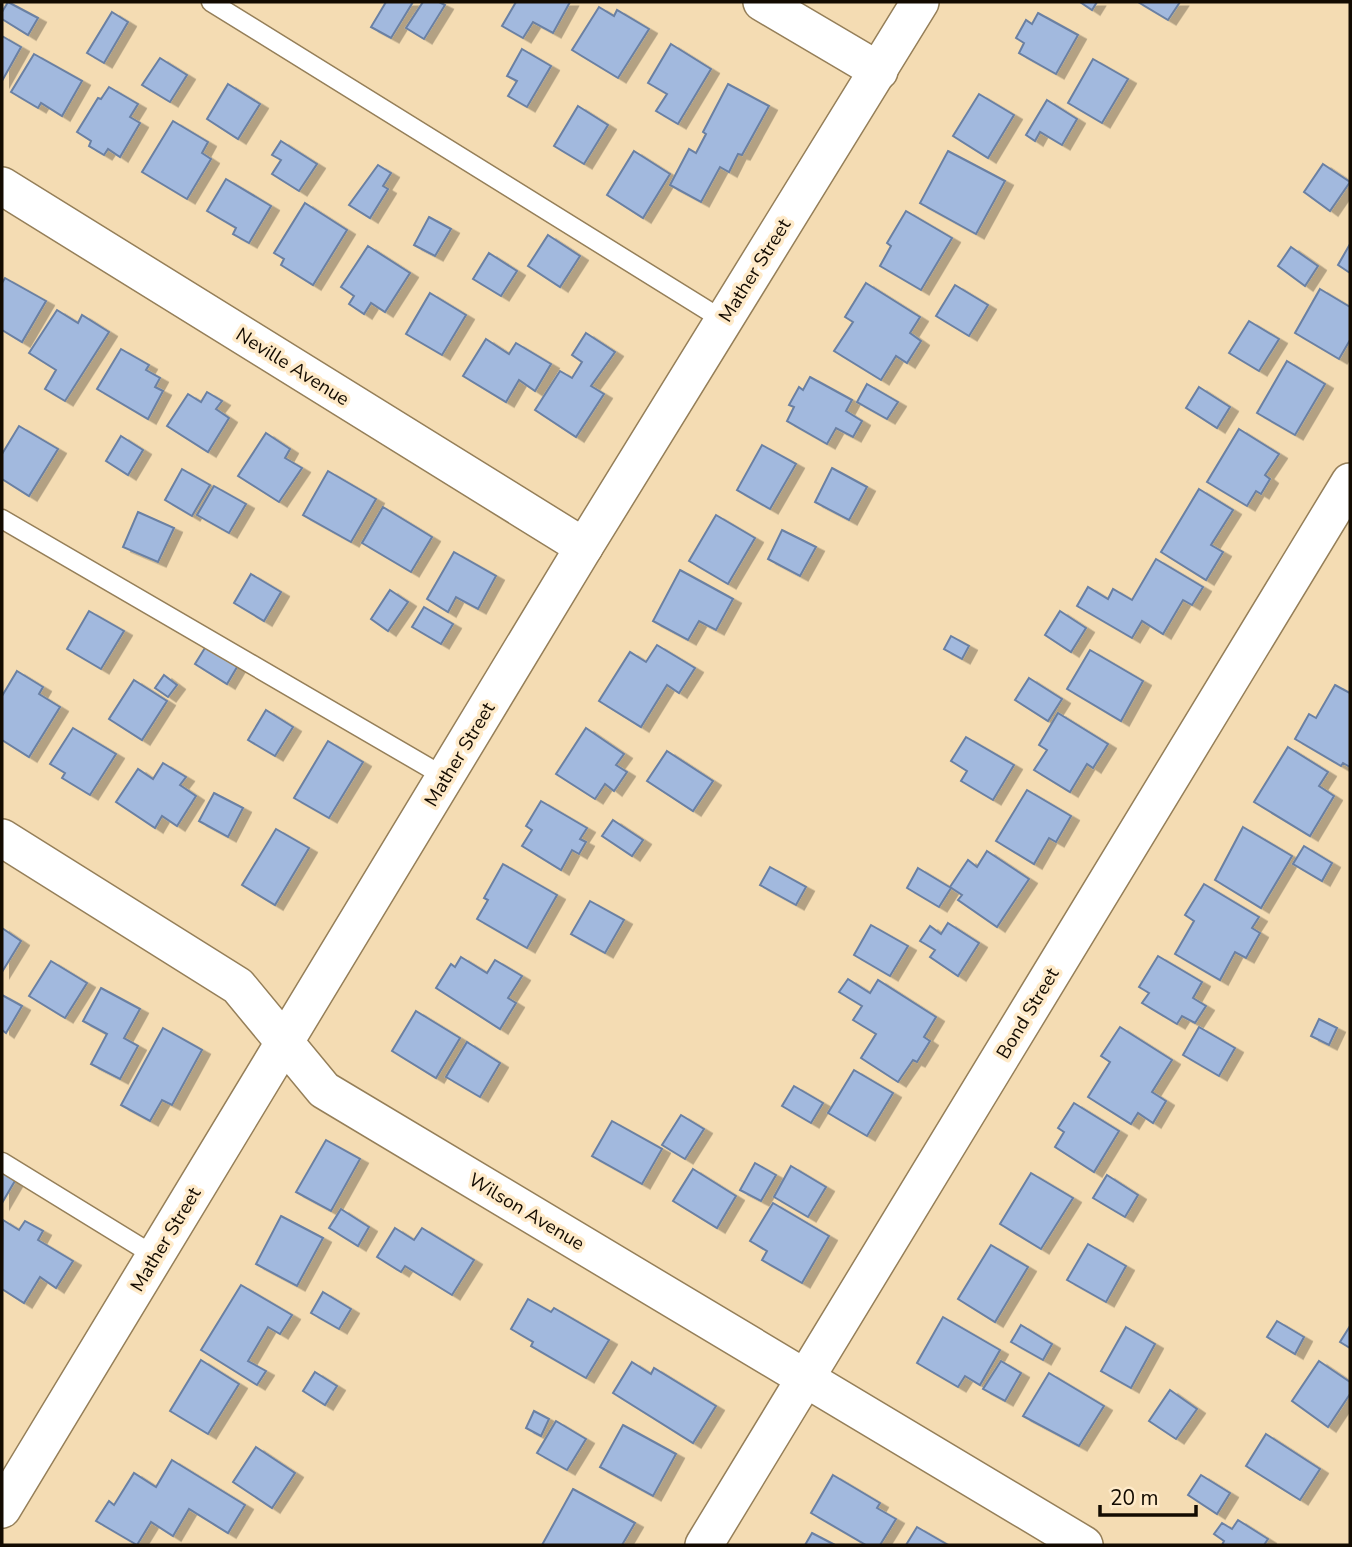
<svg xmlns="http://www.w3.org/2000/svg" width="1352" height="1547" viewBox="0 0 1352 1547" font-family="'Nunito Sans',sans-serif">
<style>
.building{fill:#a2b9de;stroke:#6a80a3;stroke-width:2;filter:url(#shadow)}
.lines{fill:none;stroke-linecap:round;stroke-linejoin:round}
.service-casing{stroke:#957f59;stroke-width:21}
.minor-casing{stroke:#957f59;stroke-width:40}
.service{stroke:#fff;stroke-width:18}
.minor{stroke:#fff;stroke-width:37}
.labels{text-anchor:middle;stroke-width:7;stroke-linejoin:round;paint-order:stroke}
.street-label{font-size:19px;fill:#130b01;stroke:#feeac9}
</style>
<defs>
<filter id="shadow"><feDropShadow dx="8" dy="4.5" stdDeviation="0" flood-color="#0004"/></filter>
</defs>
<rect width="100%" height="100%" fill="#f4dcb3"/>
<!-- building -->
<g class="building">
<polygon points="8,2 38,18 28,35 2,19 2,12"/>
<polygon points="386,2 413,2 391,38 371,27"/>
<polygon points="423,2 439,2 445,5 424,39 406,28"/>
<polygon points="516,2 570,2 553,33 533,22 523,38 502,26"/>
<polygon points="1080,2 1097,2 1092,10"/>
<polygon points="1138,2 1180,2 1168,20"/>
<polygon points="599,7 614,16 617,10 649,29 618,78 572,50"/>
<polygon points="112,12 128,22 104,63 87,53"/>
<polygon points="1038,13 1078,35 1056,74 1019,53 1024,43 1016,38 1026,20 1032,24"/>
<polygon points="2,36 21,47 2,81"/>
<polygon points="671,44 711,69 678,124 656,111 667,94 648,83"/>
<polygon points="522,49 551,66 527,107 508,96 517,81 507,76"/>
<polygon points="34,54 82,81 62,116 41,103 38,108 11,92"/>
<polygon points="160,58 187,75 170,102 142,85"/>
<polygon points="1093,59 1128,79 1102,123 1068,103"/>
<polygon points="228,84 260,104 238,139 207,119"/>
<polygon points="728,84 769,106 742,155 738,154 729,172 720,167 701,202 670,185 689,149 696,153 706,134 703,132"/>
<polygon points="109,87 138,104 130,117 140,123 120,157 108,149 104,155 89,146 91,141 77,132 98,98 101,99"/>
<polygon points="979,94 1014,115 988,158 953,136"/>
<polygon points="1047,100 1077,119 1062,145 1040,132 1035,141 1026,135"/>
<polygon points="578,106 608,125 584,164 554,146"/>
<polygon points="173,121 208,142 202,153 211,159 187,199 142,172"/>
<polygon points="281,141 317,164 299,191 272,174 281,160 272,155"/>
<polygon points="634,151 670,174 643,218 607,195"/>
<polygon points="948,151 1005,181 976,234 920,203"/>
<polygon points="1323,164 1350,182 1330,211 1304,192"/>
<polygon points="378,165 391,173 383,186 388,189 370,218 349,205"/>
<polygon points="226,179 271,206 249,243 233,234 236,228 207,211"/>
<polygon points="305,203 347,230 313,285 281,265 284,259 274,253"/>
<polygon points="906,211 952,238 921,290 880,266 891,246 887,243"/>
<polygon points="429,217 451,229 435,256 414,245"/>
<polygon points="548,235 580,256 560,287 528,266"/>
<polygon points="1350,244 1350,273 1338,265"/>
<polygon points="368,246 410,273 385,312 371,303 364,314 349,304 354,296 341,287"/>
<polygon points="1291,247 1318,266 1305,286 1278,266"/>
<polygon points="489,253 517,271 501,296 473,279"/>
<polygon points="5,278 46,301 22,342 2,330 2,283"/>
<polygon points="866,283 920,317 910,333 921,341 907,363 896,356 881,380 834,351 853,322 845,317"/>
<polygon points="955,285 988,305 969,336 936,316"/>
<polygon points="1320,289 1350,307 1350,340 1339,359 1295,333"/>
<polygon points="430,293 466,315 442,355 406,334"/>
<polygon points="57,310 78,323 82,315 109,332 65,401 45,389 56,370 29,353"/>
<polygon points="1249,321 1279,339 1259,371 1229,353"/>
<polygon points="586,333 615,352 591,386 604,394 576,437 535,410 560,371 572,378 582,362 572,355"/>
<polygon points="486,339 509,354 516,343 551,364 535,391 519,380 506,402 463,376"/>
<polygon points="121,349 149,365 146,370 160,378 155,387 163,391 148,419 97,389"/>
<polygon points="1287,361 1325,384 1295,435 1257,413"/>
<polygon points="810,377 852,400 846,411 862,421 853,437 836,428 827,444 787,421 794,407 789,405 799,387 803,390"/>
<polygon points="867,384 898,402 887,419 857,402"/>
<polygon points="1199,387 1230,407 1217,428 1186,408"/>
<polygon points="207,392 222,401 216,409 229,418 208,452 167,426 188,394 201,402"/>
<polygon points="19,426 58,449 29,496 2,479 2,454"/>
<polygon points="1239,429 1279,454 1265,475 1270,479 1261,494 1256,491 1247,506 1207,482"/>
<polygon points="266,433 290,449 285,458 302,468 279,502 238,476"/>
<polygon points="121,436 143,450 128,475 106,461"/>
<polygon points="762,445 796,464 770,509 737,490"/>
<polygon points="832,468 867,487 849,520 815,502"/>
<polygon points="182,469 210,485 192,516 165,500"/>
<polygon points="328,471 376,499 351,542 303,515"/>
<polygon points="214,486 246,504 229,533 197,515"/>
<polygon points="1199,489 1233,510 1211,545 1223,552 1206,580 1161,552"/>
<polygon points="383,507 432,537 411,572 362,543"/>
<polygon points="138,512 174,528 158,562 123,547"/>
<polygon points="716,515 755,538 728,584 689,561"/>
<polygon points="782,530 816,547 800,576 768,559"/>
<polygon points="454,552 496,576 478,609 456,597 448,612 427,599"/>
<polygon points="1156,559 1203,587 1192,605 1183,600 1163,634 1142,621 1132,638 1077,606 1088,587 1108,599 1113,589 1132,600"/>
<polygon points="680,570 733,599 716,630 699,621 688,640 653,621"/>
<polygon points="251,574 281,592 264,621 234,603"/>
<polygon points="390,590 408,602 388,631 371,619"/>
<polygon points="424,607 453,624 441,644 412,627"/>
<polygon points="89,611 124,631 101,669 67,649"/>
<polygon points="1060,611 1086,628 1071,652 1045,635"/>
<polygon points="951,636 969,646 962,659 944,649"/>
<polygon points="208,643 240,662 227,684 195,664"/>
<polygon points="657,645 695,668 679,693 667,685 641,727 599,701 630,652 646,662"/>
<polygon points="1090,650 1143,681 1121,721 1067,689"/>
<polygon points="17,671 43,687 39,694 60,707 29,757 2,740 2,696"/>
<polygon points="164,675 177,685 168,697 155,688"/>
<polygon points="1029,678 1062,699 1048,721 1015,700"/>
<polygon points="134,680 167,701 142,740 109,719"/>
<polygon points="1335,685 1350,693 1350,767 1343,763 1341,766 1295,739 1309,714 1316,718"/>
<polygon points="266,710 293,727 275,756 248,740"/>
<polygon points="1058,713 1108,744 1093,768 1087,764 1070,792 1034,770 1047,750 1039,745"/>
<polygon points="73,728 116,754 90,795 62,778 65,773 50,764"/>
<polygon points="586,728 624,754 616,765 627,772 614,791 605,784 595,799 556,774"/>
<polygon points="966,737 1014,765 993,800 961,781 967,771 951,761"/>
<polygon points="328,741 363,762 329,818 294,798"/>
<polygon points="1288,747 1328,772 1319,786 1334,796 1310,836 1254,802"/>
<polygon points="667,751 713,781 693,811 647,781"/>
<polygon points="163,763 186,777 180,785 196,796 177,826 162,816 155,828 116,802 138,769 153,779"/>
<polygon points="1027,790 1071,816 1056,842 1049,838 1034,864 996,841"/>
<polygon points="214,793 243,808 228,837 199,821"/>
<polygon points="541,801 587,828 580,839 586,842 579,854 572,850 561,870 522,846 532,830 526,826"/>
<polygon points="613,820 643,840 632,856 602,836"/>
<polygon points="1243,827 1292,856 1261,908 1215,880"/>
<polygon points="276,829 309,848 275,905 242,885"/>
<polygon points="1304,846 1332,863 1322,881 1293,864"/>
<polygon points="987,851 1029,879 997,927 958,900 962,895 950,887 968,860 977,867"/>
<polygon points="503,864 557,895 527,948 477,919 488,900 484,898"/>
<polygon points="770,867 806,887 796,905 760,885"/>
<polygon points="918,868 951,888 939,907 907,888"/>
<polygon points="1204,884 1259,917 1252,928 1260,933 1246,958 1235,952 1220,980 1175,954 1194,921 1185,915"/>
<polygon points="590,901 624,920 605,953 571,934"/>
<polygon points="948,923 979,943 958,976 930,957 935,950 920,941 930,926 941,934"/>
<polygon points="871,925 908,946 890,976 854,955"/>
<polygon points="2,928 21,941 2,972"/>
<polygon points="1158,956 1202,982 1193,998 1206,1006 1195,1023 1182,1016 1177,1024 1142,1003 1149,993 1139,987"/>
<polygon points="461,957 487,973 495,960 522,976 508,998 516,1003 500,1029 436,988 451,964 455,967"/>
<polygon points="51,961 87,983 65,1018 29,996"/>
<polygon points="848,979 870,993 878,980 936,1017 924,1037 930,1041 917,1062 913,1060 898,1082 861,1058 876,1034 853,1020 862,1006 839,992"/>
<polygon points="101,988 140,1009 124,1038 138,1046 120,1079 91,1064 107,1034 83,1021"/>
<polygon points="2,995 22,1006 6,1033 2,1030"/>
<polygon points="416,1011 460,1038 436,1078 392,1051"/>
<polygon points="1319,1019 1337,1028 1329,1045 1311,1036"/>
<polygon points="1120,1027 1172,1060 1152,1092 1166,1101 1153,1123 1138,1113 1131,1124 1088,1097 1110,1062 1101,1056"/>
<polygon points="1199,1027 1235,1048 1219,1076 1183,1055"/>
<polygon points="163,1028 202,1050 172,1105 162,1100 150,1121 121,1105"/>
<polygon points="467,1042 500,1063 480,1097 446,1077"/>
<polygon points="854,1070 893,1093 867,1136 828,1113"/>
<polygon points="794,1086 823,1103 811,1123 782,1106"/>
<polygon points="1074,1103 1119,1131 1094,1172 1055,1147 1064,1132 1058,1128"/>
<polygon points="681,1115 704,1129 685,1159 662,1145"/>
<polygon points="612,1121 662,1149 642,1184 592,1156"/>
<polygon points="326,1140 360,1159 331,1211 296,1192"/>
<polygon points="755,1163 776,1175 761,1201 740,1190"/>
<polygon points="791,1166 826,1187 808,1217 774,1197"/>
<polygon points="693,1169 736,1196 717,1228 673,1201"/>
<polygon points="2,1171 16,1179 2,1203"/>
<polygon points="1031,1173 1073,1198 1041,1249 1000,1224"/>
<polygon points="1107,1175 1138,1195 1125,1217 1093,1198"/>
<polygon points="773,1203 829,1236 802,1283 762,1260 767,1251 750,1241"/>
<polygon points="341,1209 369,1227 358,1246 329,1228"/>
<polygon points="281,1216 323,1238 297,1286 256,1264"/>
<polygon points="3,1220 19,1230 25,1221 43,1231 38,1240 73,1261 56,1288 40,1277 24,1303 2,1289"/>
<polygon points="395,1228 414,1240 422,1228 474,1260 452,1295 405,1266 401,1272 377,1257"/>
<polygon points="1088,1244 1126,1266 1106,1302 1067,1280"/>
<polygon points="991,1245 1028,1267 995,1322 958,1299"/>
<polygon points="241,1285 292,1315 280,1334 268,1327 248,1361 266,1371 257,1385 201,1350"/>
<polygon points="323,1292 351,1309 339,1329 311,1313"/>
<polygon points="528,1299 551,1312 554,1308 609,1340 586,1378 531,1346 533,1342 511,1329"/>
<polygon points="943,1317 1000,1350 980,1385 965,1376 958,1387 917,1363"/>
<polygon points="1277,1321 1304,1337 1295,1354 1267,1337"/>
<polygon points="1021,1325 1052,1344 1043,1360 1011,1342"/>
<polygon points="1350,1326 1350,1348 1340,1342"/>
<polygon points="1126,1327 1155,1344 1131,1388 1101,1371"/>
<polygon points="201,1360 239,1384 208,1434 170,1411"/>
<polygon points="1001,1361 1021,1373 1005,1401 983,1389"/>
<polygon points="1319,1361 1350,1382 1350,1394 1328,1427 1292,1401"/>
<polygon points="632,1362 651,1374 654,1368 716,1406 693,1443 613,1393"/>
<polygon points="315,1372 337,1386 325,1405 303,1391"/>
<polygon points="1049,1373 1104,1406 1079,1446 1023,1416"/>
<polygon points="1170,1390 1197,1409 1176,1439 1149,1421"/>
<polygon points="534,1411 549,1419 541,1436 526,1428"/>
<polygon points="556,1421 586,1439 567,1470 537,1453"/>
<polygon points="623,1425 676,1454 653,1496 600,1467"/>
<polygon points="1266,1434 1320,1469 1300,1500 1246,1466"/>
<polygon points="256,1447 295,1473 272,1508 233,1482"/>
<polygon points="172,1460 245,1505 228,1533 189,1509 173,1536 151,1522 137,1545 96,1521 109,1501 114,1505 134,1473 156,1487"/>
<polygon points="833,1475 880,1503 877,1508 896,1519 880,1545 866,1545 811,1513"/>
<polygon points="1201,1475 1230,1493 1217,1514 1188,1495"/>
<polygon points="573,1489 635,1523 622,1545 542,1545"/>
<polygon points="1238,1520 1268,1539 1264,1545 1222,1545 1224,1541 1214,1534 1222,1523 1232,1529"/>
<polygon points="917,1527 948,1545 906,1545"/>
<polygon points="812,1533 835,1545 805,1545"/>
</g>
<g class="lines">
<!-- service casing -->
<g class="service-casing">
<g id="service">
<polyline points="211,2 723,320"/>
<polyline points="2,519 445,777"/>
<polyline points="2,1162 155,1256"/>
</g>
</g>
<!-- minor casing -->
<g class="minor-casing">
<g id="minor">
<polyline points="762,2 879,71"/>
<polyline points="2,186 584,547"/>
<polyline points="2,838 238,986 324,1090 1084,1545"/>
<polyline points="2,1509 584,547 920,2"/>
<polyline points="704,1545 1350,482"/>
</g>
</g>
<!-- service -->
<use href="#service" class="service"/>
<!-- minor -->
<use href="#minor" class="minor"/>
</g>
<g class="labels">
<!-- street labels -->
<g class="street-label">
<text transform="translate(754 270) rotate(-58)" y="7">Mather Street</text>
<text transform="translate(293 366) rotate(32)" y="7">Neville Avenue</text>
<text transform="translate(459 754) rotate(-59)" y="7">Mather Street</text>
<text transform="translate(1027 1013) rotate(-59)" y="7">Bond Street</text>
<text transform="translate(527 1211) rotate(31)" y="7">Wilson Avenue</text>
<text transform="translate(165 1239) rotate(-59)" y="7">Mather Street</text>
</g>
</g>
<!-- border -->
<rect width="1352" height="1547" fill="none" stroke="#130b01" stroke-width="7"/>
<!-- scale -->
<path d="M1100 1505v10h96v-10" fill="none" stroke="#130b01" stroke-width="3.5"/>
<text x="1110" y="1505" font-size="21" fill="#130b01" stroke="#feeac9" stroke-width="5" paint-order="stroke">20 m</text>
</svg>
